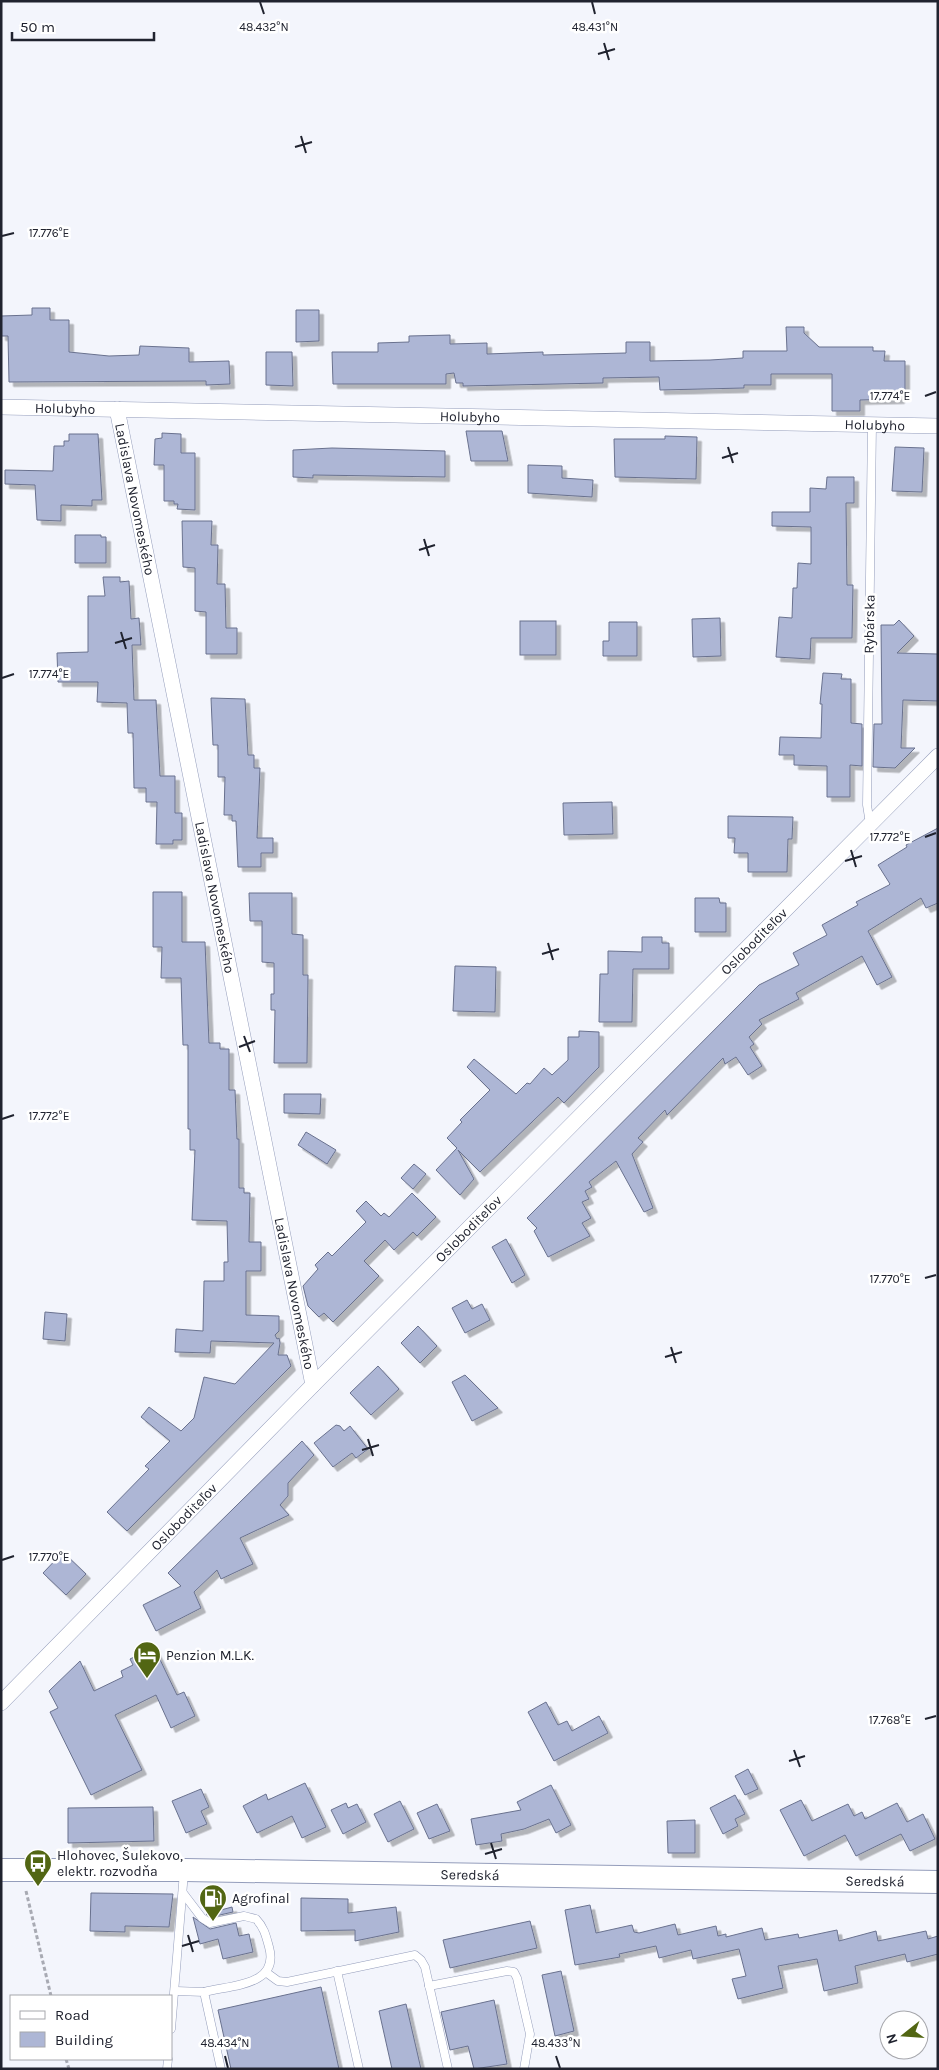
<svg xmlns="http://www.w3.org/2000/svg" width="939" height="2070" viewBox="0 0 939 2070" font-family="Karla,sans-serif">
<style>
.building{fill:#adb6d5;stroke:#69718e;filter:url(#shadow)}
.lines{fill:none;stroke-linecap:round;stroke-linejoin:round}
.lane-casing{stroke:#949dbb;stroke-width:9}
.street-casing{stroke:#949dbb;stroke-width:16}
.secondary-casing{stroke:#949dbb;stroke-width:24}
.path{stroke:#a8aab3;stroke-width:3;stroke-dasharray:4 2.5;stroke-linecap:butt}
.lane{stroke:#fff;stroke-width:8}
.street{stroke:#fff;stroke-width:15}
.secondary{stroke:#fff;stroke-width:22}
.ticks{fill:none;stroke:#20232f;stroke-width:2}
.labels{text-anchor:middle;stroke-width:5;stroke-linejoin:round;paint-order:stroke}
.street-label{font-size:14px;fill:#20232f;stroke:#fff}
.poi-label{font-size:14px;fill:#20232f;stroke:#fff;text-anchor:start}
.ticks-label{font-size:12px;text-anchor:middle;fill:#20232f;stroke:#fff;stroke-width:5;stroke-linejoin:round;paint-order:stroke}
</style>
<defs>
<filter id="shadow"><feDropShadow dx="4.5" dy="4.5" stdDeviation="0" flood-color="#0004"/></filter>
</defs>
<rect width="100%" height="100%" fill="#f3f5fc"/>
<!-- building -->
<g class="building">
<polygon points="32,308 50,308 50,320 69,320 69,352 109,356 139,355 140,346 189,348 189,362 229,361 230,384 206,385 206,381 9,382 8,336 1,336 1,316 32,315"/>
<polygon points="296,310 319,310 319,341 296,342"/>
<polygon points="786,327 804,327 804,333 819,347 873,347 873,351 885,351 884,361 905,361 905,392 900,392 900,399 860,400 860,411 832,411 832,374 771,374 771,385 744,385 744,388 660,390 659,377 603,378 603,383 463,386 463,383 456,383 454,373 446,374 446,384 333,384 332,352 378,352 378,343 409,342 409,336 450,335 450,344 487,343 487,354 543,352 543,355 626,353 626,342 650,342 650,361 710,360 743,358 743,351 787,351"/>
<polygon points="266,352 292,352 293,386 266,385"/>
<polygon points="466,431 502,431 508,461 471,461"/>
<polygon points="162,433 181,434 181,453 195,453 195,510 177,509 178,504 174,504 174,501 164,501 164,465 154,465 155,439 162,438"/>
<polygon points="69,434 98,434 102,500 92,500 92,506 61,505 61,521 37,520 35,485 5,484 5,470 53,471 54,446 64,446 64,441 69,441"/>
<polygon points="665,436 697,437 696,479 615,477 614,439 665,439"/>
<polygon points="895,447 924,448 922,492 892,491"/>
<polygon points="332,448 445,451 445,477 313,475 313,478 293,477 293,450"/>
<polygon points="528,465 562,466 562,478 593,480 592,497 528,493"/>
<polygon points="827,477 854,477 854,503 846,503 847,585 853,585 852,638 811,638 810,659 776,657 779,617 792,618 793,588 797,588 798,563 811,564 811,527 772,526 772,512 810,512 810,488 826,489"/>
<polygon points="182,521 212,521 211,545 218,545 217,584 225,584 226,628 237,628 237,654 206,654 206,612 195,611 195,568 183,567"/>
<polygon points="75,535 101,535 101,537 106,537 106,563 75,563"/>
<polygon points="103,577 120,577 120,582 129,581 131,619 139,618 141,645 132,645 134,700 156,700 160,776 175,776 175,813 182,813 182,840 173,840 173,844 156,844 157,802 146,802 146,788 134,788 133,733 128,733 127,703 97,702 98,682 58,682 57,653 88,652 88,596 105,596"/>
<polygon points="720,618 721,656 693,657 692,619"/>
<polygon points="899,620 914,636 897,653 938,654 938,701 903,700 901,748 915,748 895,768 873,767 874,724 882,724 881,625 894,625"/>
<rect x="520" y="621" width="36" height="34"/>
<polygon points="609,622 637,622 637,656 603,656 603,641 609,641"/>
<polygon points="823,673 842,674 841,679 851,679 851,723 862,724 862,766 850,765 850,797 827,797 827,766 794,765 794,755 779,755 780,737 821,738 822,704 820,704"/>
<polygon points="211,698 245,699 248,755 254,755 254,768 260,768 257,838 273,838 273,853 261,853 261,867 238,867 236,821 232,821 232,815 224,815 225,777 218,777 218,745 213,745"/>
<polygon points="612,802 613,834 564,835 563,803"/>
<polygon points="728,816 793,817 792,839 788,839 787,872 748,872 748,853 734,853 735,838 728,838"/>
<polygon points="938,828 938,903 926,908 921,898 868,931 892,977 877,985 862,956 796,993 799,999 759,1020 762,1024 749,1037 754,1044 750,1047 762,1066 748,1075 736,1057 725,1064 723,1058 667,1115 665,1110 638,1138 643,1142 632,1154 653,1208 644,1212 616,1161 589,1182 592,1187 585,1191 589,1199 582,1202 591,1218 582,1223 590,1236 548,1257 534,1231 537,1228 527,1218 759,985 799,965 793,953 827,935 822,925 858,905 856,902 889,885 890,884 878,865 907,847 906,845"/>
<polygon points="153,892 182,892 182,942 205,942 209,1043 220,1043 220,1049 229,1049 229,1090 235,1090 237,1139 239,1139 239,1188 244,1188 244,1193 250,1193 249,1242 261,1242 261,1271 246,1271 246,1315 279,1316 279,1331 275,1335 277,1339 279,1338 280,1343 278,1355 287,1355 291,1366 127,1531 107,1512 149,1469 145,1466 170,1441 141,1417 149,1407 181,1431 194,1418 204,1377 235,1384 274,1343 211,1341 210,1353 175,1352 176,1329 203,1331 204,1281 224,1281 224,1262 228,1262 227,1221 192,1220 195,1150 190,1150 190,1129 188,1129 188,1045 183,1045 181,978 161,978 162,947 153,947"/>
<polygon points="249,893 292,893 292,934 303,935 303,975 308,975 307,1063 274,1063 275,1010 271,1010 271,994 274,994 274,963 262,962 262,921 250,921"/>
<polygon points="695,898 719,898 720,903 726,903 726,932 695,932"/>
<polygon points="642,937 662,937 662,943 669,943 669,969 633,969 632,1022 599,1022 600,974 608,974 608,951 642,952"/>
<polygon points="455,966 496,967 495,1012 453,1011"/>
<polygon points="579,1031 599,1032 599,1067 564,1103 558,1097 480,1172 458,1150 474,1179 460,1195 436,1170 457,1148 447,1138 462,1122 460,1120 490,1090 467,1067 474,1059 516,1094 527,1083 530,1084 544,1068 552,1075 568,1060 568,1037 579,1037"/>
<polygon points="284,1094 321,1094 320,1114 284,1113"/>
<polygon points="306,1132 336,1150 327,1164 298,1145"/>
<polygon points="414,1164 426,1174 413,1189 401,1178"/>
<polygon points="412,1193 436,1217 417,1236 413,1232 394,1250 385,1240 364,1261 379,1276 333,1322 324,1313 319,1317 308,1306 303,1286 318,1269 315,1265 328,1252 332,1256 366,1222 356,1211 366,1201 381,1216 384,1213 389,1217"/>
<polygon points="506,1239 525,1275 512,1283 492,1247"/>
<polygon points="467,1300 472,1309 482,1304 490,1320 465,1333 452,1308"/>
<polygon points="45,1312 67,1314 65,1341 43,1339"/>
<polygon points="418,1326 437,1346 420,1363 401,1343"/>
<polygon points="378,1366 399,1389 371,1415 350,1393"/>
<polygon points="465,1375 498,1408 472,1421 452,1382"/>
<polygon points="336,1425 340,1426 344,1431 350,1426 368,1449 356,1458 352,1453 333,1467 314,1443"/>
<polygon points="302,1441 314,1455 288,1483 288,1496 280,1505 289,1515 240,1538 253,1564 221,1579 217,1570 194,1592 201,1608 156,1631 143,1605 181,1586 168,1573"/>
<polygon points="63,1552 86,1574 66,1595 43,1573"/>
<polygon points="154,1647 177,1695 184,1692 195,1716 171,1728 156,1695 115,1715 142,1770 91,1795 50,1712 58,1708 49,1691 80,1661 94,1691 123,1677 121,1671 133,1665 130,1659"/>
<polygon points="546,1702 558,1725 567,1721 572,1731 599,1716 608,1733 554,1761 528,1712"/>
<polygon points="748,1769 758,1789 745,1795 735,1776"/>
<polygon points="305,1783 326,1827 302,1838 292,1816 257,1833 243,1806 266,1794 268,1800"/>
<polygon points="551,1785 571,1825 556,1833 549,1819 524,1829 501,1834 502,1841 476,1845 471,1819 521,1810 517,1802"/>
<polygon points="201,1789 209,1807 201,1811 207,1824 186,1833 172,1801"/>
<polygon points="735,1795 745,1814 735,1819 738,1826 723,1834 710,1808"/>
<polygon points="801,1800 812,1821 848,1804 854,1816 862,1812 865,1819 897,1803 907,1822 923,1814 935,1839 910,1851 901,1834 856,1856 845,1835 804,1856 780,1810"/>
<polygon points="400,1801 414,1829 388,1842 374,1814"/>
<polygon points="346,1803 348,1808 357,1804 366,1822 343,1834 331,1810"/>
<polygon points="437,1804 450,1831 429,1839 417,1813"/>
<polygon points="153,1807 154,1841 68,1843 68,1808"/>
<polygon points="695,1820 695,1853 668,1853 667,1821"/>
<polygon points="91,1893 173,1894 169,1927 125,1926 125,1932 90,1931"/>
<polygon points="301,1898 348,1899 348,1913 396,1907 399,1932 355,1941 355,1930 301,1931"/>
<polygon points="590,1905 596,1933 632,1925 634,1932 639,1933 675,1924 678,1935 716,1926 718,1936 726,1934 726,1937 762,1928 765,1940 798,1934 799,1938 837,1930 839,1941 876,1931 878,1941 926,1931 928,1939 938,1936 938,1954 907,1962 905,1954 855,1966 858,1983 824,1991 817,1959 778,1966 783,1988 738,1999 732,1979 746,1976 739,1949 693,1959 691,1950 659,1958 656,1946 619,1954 620,1957 575,1965 565,1910"/>
<polygon points="232,1907 233,1912 211,1917 206,1914"/>
<polygon points="193,1917 210,1929 236,1923 239,1936 249,1934 253,1952 223,1959 218,1939 200,1944"/>
<polygon points="530,1921 537,1948 450,1968 443,1940"/>
<polygon points="561,1971 574,2031 555,2036 542,1975"/>
<polygon points="321,1987 339,2069 231,2069 218,2010"/>
<polygon points="494,2000 507,2064 474,2069 468,2046 450,2050 441,2012"/>
<polygon points="406,2004 421,2069 392,2069 379,2011"/>
</g>
<g class="lines">
<!-- lane casing -->
<g class="lane-casing">
<g id="lane">
<polyline points="870,824 867,805 872,424"/>
<path d="M183 1893 202 1918 210 1923 244 1916 256 1919C264 1927 266 1936 269 1947 280 1986 231 1985 204 1992"/>
<polyline points="337,1971 359,2069"/>
<polyline points="267,1973 278,1981 287,1982 415,1955 421,1960 425,1967 448,2069"/>
<polyline points="429,1986 507,1971 514,1972 517,1978 530,2034 524,2069"/>
<polyline points="176,1991 204,1992 221,2069"/>
<polyline points="171,2029 184,1872"/>
<polyline points="167,2069 168,2059"/>
</g>
</g>
<!-- street casing -->
<g class="street-casing">
<g id="street">
<path id="s1" d="M1 407 938 426"/>
<path id="s2" d="M117 409 313 1385"/>
<path id="s3" d="M1 1703 313 1385 938 756"/>
</g>
</g>
<!-- secondary casing -->
<g class="secondary-casing">
<g id="secondary">
<path id="s4" d="M1 1870H185L938 1882"/>
</g>
</g>
<!-- path -->
<g class="path">
<polyline points="26,1891 51,1996"/>
<polyline points="66,2059 69,2069"/>
</g>
<!-- lane -->
<use href="#lane" class="lane"/>
<!-- street -->
<use href="#street" class="street"/>
<!-- secondary -->
<use href="#secondary" class="secondary"/>
</g>
<!-- ticks -->
<path class="ticks" d="M260 2 264 14M592 2 595 14M604 43 609 60M598 54 615 49M301 136 306 153M295 147 312 142M2 236 14 233M925 396 936 392M728 447 733 463M722 458 738 453M424 539 429 556M419 550 435 545M121 632 126 649M115 643 132 638M2 678 14 674M925 837 936 833M851 850 856 867M845 861 862 856M548 943 553 960M542 954 559 949M244 1036 250 1052M239 1047 255 1041M2 1119 14 1115M925 1278 936 1275M671 1347 676 1363M665 1357 682 1352M368 1439 373 1456M362 1450 379 1445M2 1560 14 1556M925 1719 936 1716M794 1750 800 1767M789 1761 805 1756M491 1843 496 1859M485 1854 502 1849M188 1935 193 1952M182 1946 199 1941M225 2056 228 2068M556 2056 560 2068"/>
<!-- icons -->
<defs>
<g id="hotel-pin" transform="scale(1.4375)"><path d="M0 17L-7.5 6A9.5 9.5 0 1 1 7.5 6Z" fill="#526613" stroke="#fff"/><path d="M-6-4.5h1.5V1H6V5H4.5V3h-9V5H-6ZM-4 0a1.8 1.8 0 1 1 3.6 0ZM.5 0V-2.5h3Q6-2.5 6 0Z" fill="#fff"/></g>
<g id="bus-pin" transform="scale(1.4375)"><path d="M0 17L-7.5 6A9.5 9.5 0 1 1 7.5 6Z" fill="#526613" stroke="#fff"/><path d="M-5-6H5V4H4V6H2V4H-2V6H-4V4H-5ZM-3.5-4V0h7V-4ZM-3.5 1.2v1.5H-2V1.2ZM2 1.2v1.5H3.5V1.2Z" fill="#fff"/></g>
<g id="fuel-pin" transform="scale(1.4375)"><path d="M0 17L-7.5 6A9.5 9.5 0 1 1 7.5 6Z" fill="#526613" stroke="#fff"/><path d="M-5.5-6h7V0h2V4h1.3V-2.5L3-4.5l.8-.8L6-3V5H2.5V1h-1V6h-7ZM-4.2-4.7v3.2H.2V-4.7Z" fill="#fff"/></g>
</defs>
<g fill-rule="evenodd">
<use href="#hotel-pin" x="147" y="1655"/>
<use href="#bus-pin" x="38" y="1863"/>
<use href="#fuel-pin" x="213" y="1898"/>
</g>
<g class="labels">
<!-- street labels -->
<g class="street-label">
<text dy="5" stroke="none"><textPath href="#s1" startOffset="64">Holubyho</textPath></text>
<text dy="5" stroke="none"><textPath href="#s1" startOffset="469">Holubyho</textPath></text>
<text dy="5" stroke="none"><textPath href="#s1" startOffset="874">Holubyho</textPath></text>
<text dy="5" stroke="none"><textPath href="#s2" startOffset="92">Ladislava Novomeského</textPath></text>
<text transform="translate(869 624) rotate(-89)" y="5">Rybárska</text>
<text dy="5" stroke="none"><textPath href="#s2" startOffset="498">Ladislava Novomeského</textPath></text>
<text dy="5" stroke="none"><textPath href="#s3" startOffset="1071">Osloboditeľov</textPath></text>
<text dy="5" stroke="none"><textPath href="#s3" startOffset="666">Osloboditeľov</textPath></text>
<text dy="5" stroke="none"><textPath href="#s2" startOffset="902">Ladislava Novomeského</textPath></text>
<text dy="5" stroke="none"><textPath href="#s3" startOffset="261">Osloboditeľov</textPath></text>
<text dy="5" stroke="none"><textPath href="#s4" startOffset="469">Seredská</textPath></text>
<text dy="5" stroke="none"><textPath href="#s4" startOffset="874">Seredská</textPath></text>
</g>
<!-- poi labels -->
<g class="poi-label">
<text x="166" y="1660">Penzion M.L.K.</text>
<text x="57" y="1860">Hlohovec, Šulekovo,<tspan x="57" dy="16">elektr. rozvodňa</tspan></text>
<text x="232" y="1903">Agrofinal</text>
</g>
</g>
<g class="ticks-label">
<text x="264" y="31">48.432°N</text>
<text x="595" y="31">48.431°N</text>
<text x="49" y="237">17.776°E</text>
<text x="890" y="400">17.774°E</text>
<text x="49" y="678">17.774°E</text>
<text x="890" y="841">17.772°E</text>
<text x="49" y="1120">17.772°E</text>
<text x="890" y="1283">17.770°E</text>
<text x="49" y="1561">17.770°E</text>
<text x="890" y="1724">17.768°E</text>
<text x="225" y="2047">48.434°N</text>
<text x="556" y="2047">48.433°N</text>
</g>
<!-- border -->
<rect width="939" height="2070" fill="none" stroke="#20232f" stroke-width="5"/>
<!-- legend -->
<rect x="10" y="1995" width="162" height="65" fill="#ffffff" stroke="#a6a7ac"/>
<rect x="20" y="2011" width="25" height="8" fill="#ffffff" stroke="#a6a7ac"/>
<text x="55" y="2020" font-size="15" fill="#20232f">Road</text>
<rect x="20" y="2032" width="25" height="15" fill="#adb6d5" stroke="#a6a7ac"/>
<text x="55" y="2045" font-size="15" fill="#20232f">Building</text>
<!-- north arrow -->
<g transform="translate(904 2035) rotate(253)"><circle r="24" fill="#ffffff" stroke="#a6a7ac"/>
<path d="M0-4L9 19L0 12L-9 19Z" fill="#526613"/>
<text y="-8" font-size="14" font-weight="bold" text-anchor="middle" fill="#20232f">N</text>
</g>
<!-- scale -->
<path d="M12 32v8h142v-8" fill="none" stroke="#20232f" stroke-width="2.5"/>
<text x="20" y="32" font-size="15" fill="#20232f" stroke="#ffffff" stroke-width="4" paint-order="stroke">50 m</text>
</svg>
